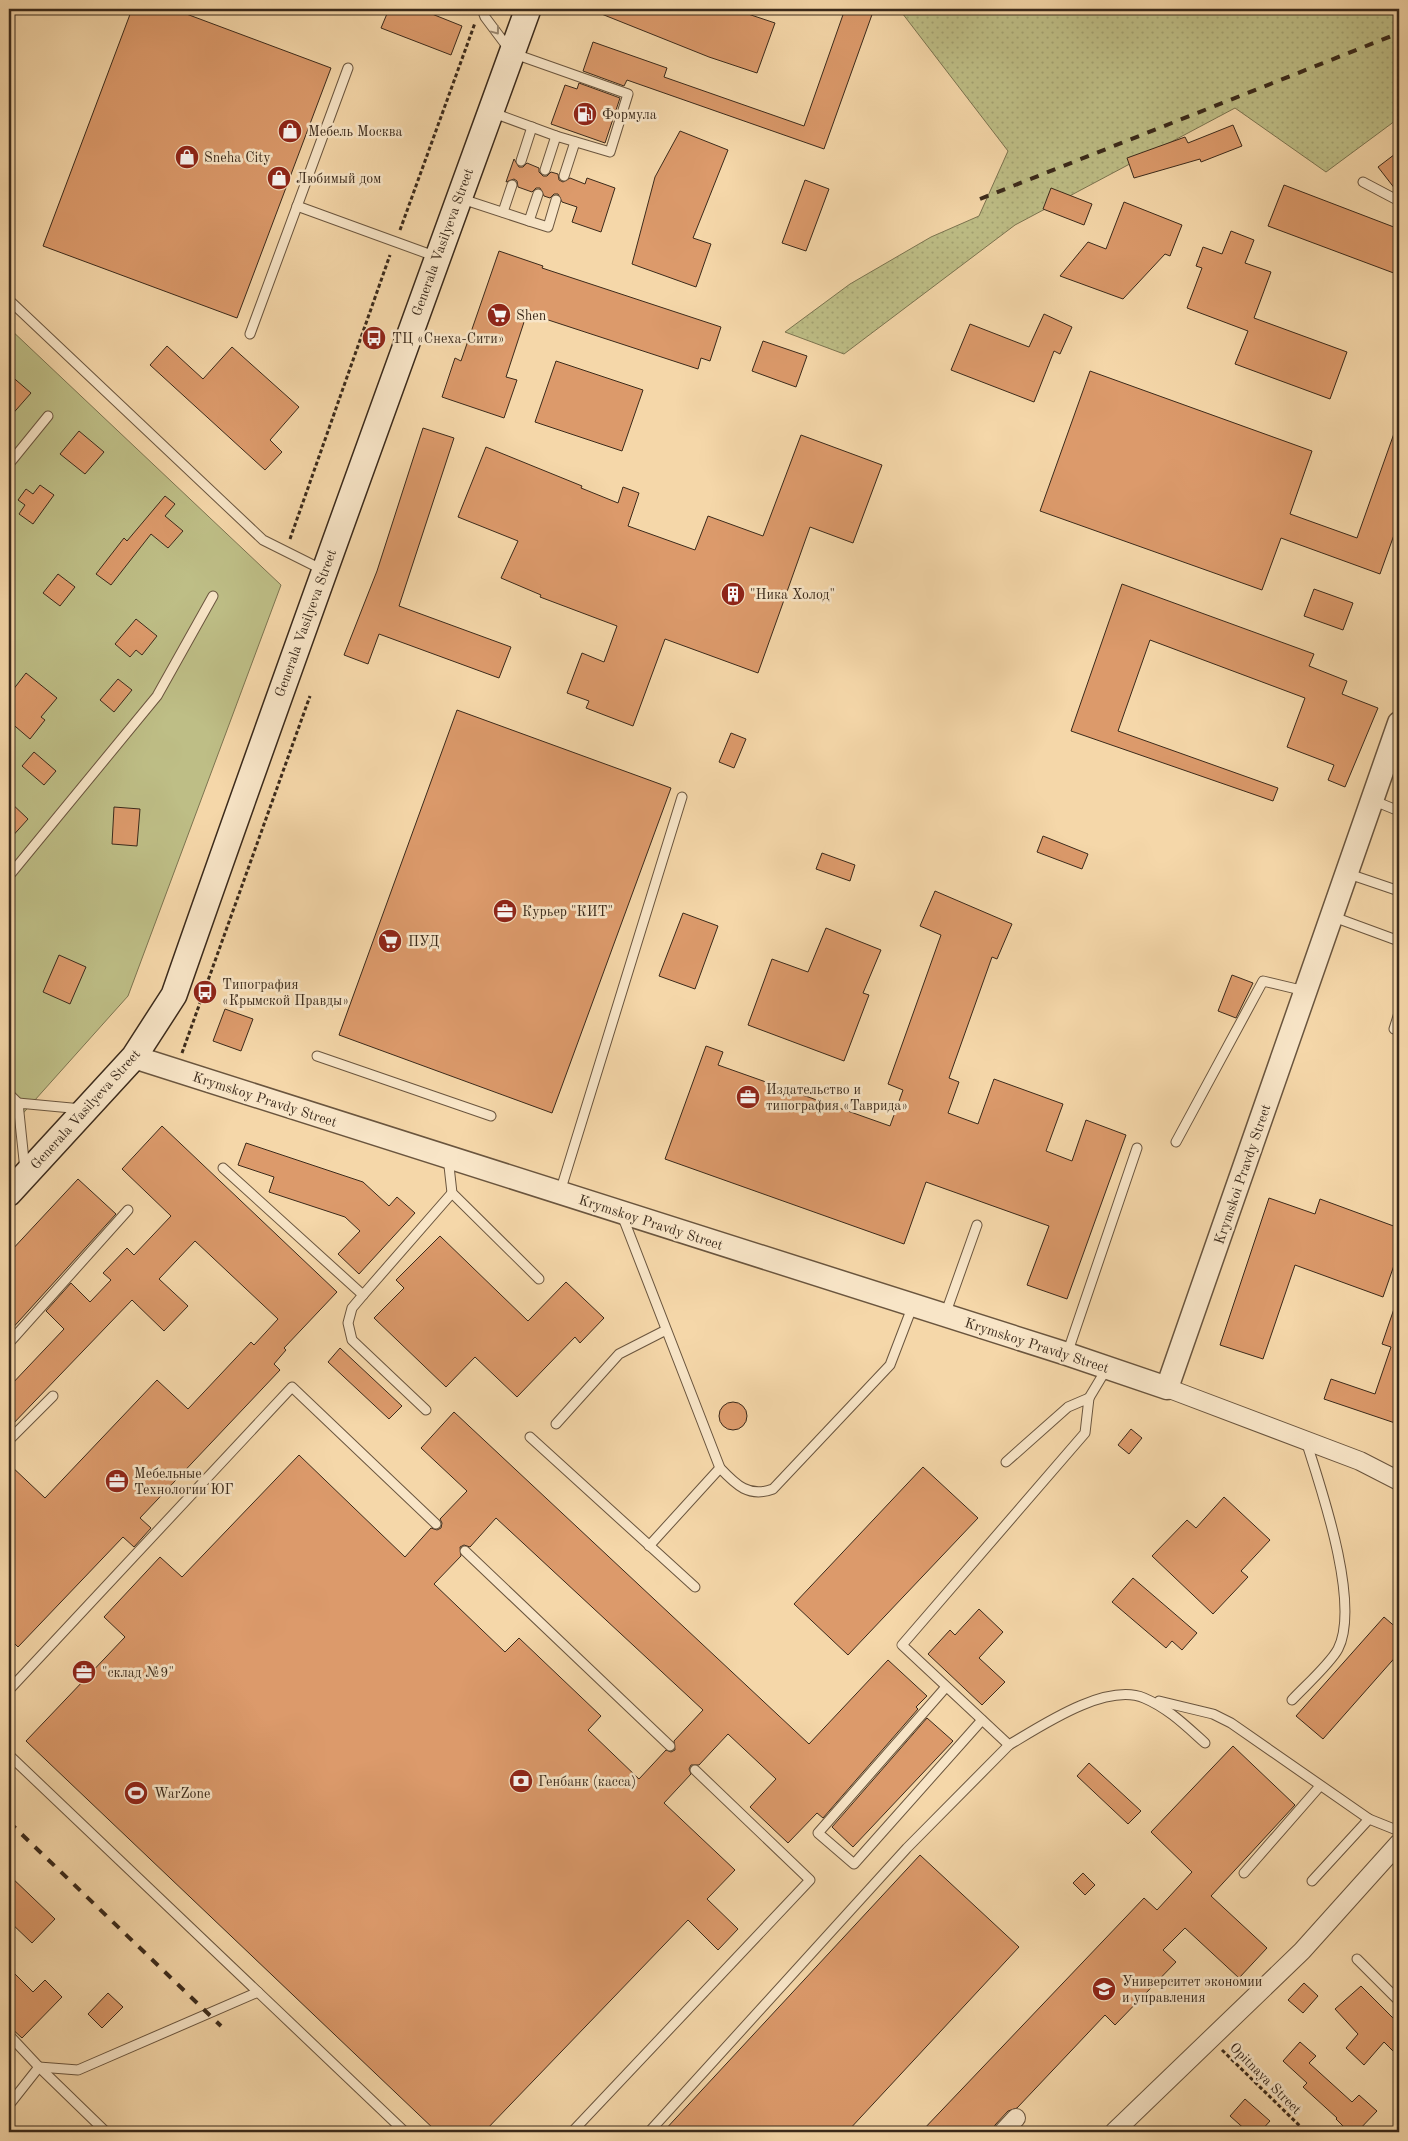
<svg xmlns="http://www.w3.org/2000/svg" width="1408" height="2141" viewBox="0 0 1408 2141" font-family="'Old Standard TT',serif">
<style>
.grass{fill:url(#grass-dots);stroke:#7c7450}
.garden{fill:#bebe86;stroke:#7c7450}
.building{fill:#dc9a6b;stroke:#3b2a1b;fill-rule:evenodd}
.lines{fill:none;stroke-linecap:round;stroke-linejoin:round}
.service-casing{stroke:#6a553e;stroke-width:11}
.minor-casing{stroke:#6a553e;stroke-width:20}
.tertiary-casing{stroke:#6a553e;stroke-width:25}
.secondary-casing{stroke:#3b2a1b;stroke-width:28}
.path{stroke:#3b2a1b;stroke-width:3;stroke-dasharray:4 2.5;stroke-linecap:butt}
.service{stroke:#f8e5c7;stroke-width:9}
.minor{stroke:#f8e5c7;stroke-width:18}
.tertiary{stroke:#f8e5c7;stroke-width:22}
.secondary{stroke:#f8e5c7;stroke-width:25}
.rail{stroke:#3b2a1b;stroke-width:4;stroke-dasharray:9 9;stroke-linecap:butt}
.oneway{stroke:#9a8871}
.labels{text-anchor:middle;stroke-width:5;stroke-linejoin:round;paint-order:stroke}
.poi-label{font-size:14px;fill:#3b2a1b;stroke:#f8e5c7;text-anchor:start}
.street-label{font-size:14px;fill:#3b2a1b;stroke:#f8e5c7}
</style>
<defs>
<pattern id="grass-dots" width="8" height="8" patternUnits="userSpaceOnUse" patternTransform="scale(1.25)"><rect width="8" height="8" fill="#bebe86"/><path d="M2 2h.1M6 6h.1" fill="none" stroke="#a4a373" stroke-width="1.8" stroke-linecap="round"/></pattern>
</defs>
<rect width="100%" height="100%" fill="#f5d7a9"/>
<filter id="stains"><feTurbulence type="fractalNoise" baseFrequency=".004" numOctaves="4"/><feColorMatrix values="0 0 0 0 .2 0 0 0 0 .09 0 0 0 0 .02 0 0 0 .5 -.17"/></filter>
<radialGradient id="worn" r=".72"><stop offset=".6" stop-color="#630" stop-opacity="0"/><stop offset="1" stop-color="#630" stop-opacity=".3"/></radialGradient>
<!-- grass -->
<polygon class="grass" points="899,9 1399,9 1399,118 1326,172 1235,108 1015,225 844,354 785,332 850,284 931,237 979,216 1008,151"/>
<!-- garden -->
<polygon class="garden" points="9,328 281,585 128,996 9,1129"/>
<!-- building -->
<g class="building">
<polygon points="132,9 173,9 331,68 237,318 43,246"/>
<polygon points="389,9 434,9 432,14 462,26 451,55 381,28"/>
<polygon points="589,9 733,9 775,23 757,73 709,57"/>
<polygon points="845,9 874,9 824,149 627,80 624,86 583,71 593,42 667,68 664,77 804,126"/>
<polygon points="579,83 620,98 605,143 551,124 565,85 577,89"/>
<polygon points="1233,125 1242,146 1201,162 1200,159 1134,178 1127,158 1185,137 1188,143"/>
<polygon points="680,131 728,150 693,238 711,244 696,287 632,264 655,177"/>
<polygon points="1399,151 1399,194 1378,167"/>
<polygon points="514,159 519,167 523,167 527,163 539,168 539,172 543,176 547,176 551,172 558,174 559,180 563,182 570,178 585,184 587,178 615,188 601,232 572,222 577,207 562,202 558,194 554,194 550,198 544,196 540,188 536,188 532,192 518,187 517,181 514,179 506,182"/>
<polygon points="805,180 829,189 806,251 782,243"/>
<polygon points="1284,185 1399,229 1399,275 1268,226"/>
<polygon points="1051,188 1092,204 1084,225 1043,209"/>
<polygon points="1124,202 1182,225 1170,256 1165,254 1123,299 1060,276 1088,242 1106,249"/>
<polygon points="1231,231 1254,240 1245,263 1271,272 1254,318 1347,352 1330,399 1235,364 1248,331 1187,308 1202,268 1196,266 1203,247 1222,254"/>
<polygon points="499,251 543,266 542,268 721,327 710,361 701,358 698,369 527,313 506,377 517,380 504,418 442,397 455,358 461,361"/>
<polygon points="1044,314 1072,327 1060,354 1054,351 1034,402 951,370 970,324 1029,347"/>
<polygon points="763,341 807,356 796,387 752,371"/>
<polygon points="167,346 203,379 232,347 299,407 270,440 282,452 265,470 150,365"/>
<polygon points="556,361 643,390 622,451 535,422"/>
<polygon points="1090,371 1312,451 1290,514 1357,538 1397,425 1399,425 1399,521 1380,574 1281,538 1262,590 1040,511"/>
<polygon points="9,374 31,393 9,418"/>
<polygon points="423,428 454,438 399,606 511,647 499,678 379,634 368,664 344,655 377,571"/>
<polygon points="79,431 104,452 85,474 60,454"/>
<polygon points="801,435 882,465 853,543 810,527 758,673 665,639 633,726 586,708 589,701 567,693 582,653 604,662 617,626 540,597 541,595 501,578 518,541 458,517 486,447 582,486 581,488 618,503 623,487 639,493 628,526 695,550 708,516 763,536"/>
<polygon points="40,485 54,495 33,524 19,514 25,505 18,500 26,489 33,494"/>
<polygon points="165,496 175,504 165,516 183,531 168,548 151,534 111,585 96,574 124,538 127,541"/>
<polygon points="58,574 75,587 60,606 43,593"/>
<polygon points="1122,584 1314,654 1309,666 1347,681 1342,694 1378,708 1345,787 1328,780 1334,765 1287,747 1305,698 1150,640 1118,731 1278,788 1273,801 1071,731"/>
<polygon points="1314,589 1353,603 1343,630 1304,616"/>
<polygon points="136,619 157,636 142,655 136,650 130,657 115,644"/>
<polygon points="26,673 57,698 41,717 45,720 30,739 9,721 9,695"/>
<polygon points="118,679 132,690 114,712 100,700"/>
<polygon points="457,710 671,788 552,1113 339,1035"/>
<polygon points="731,733 746,739 734,768 719,762"/>
<polygon points="34,752 56,771 44,785 22,766"/>
<polygon points="9,801 28,819 9,840"/>
<polygon points="114,807 140,809 137,846 112,844"/>
<polygon points="1043,836 1088,854 1082,869 1037,852"/>
<polygon points="822,853 855,865 850,881 816,869"/>
<polygon points="935,891 1012,924 997,959 992,957 949,1078 959,1082 948,1113 978,1124 994,1079 1063,1104 1046,1151 1072,1161 1086,1120 1126,1135 1067,1299 1027,1285 1049,1226 926,1182 904,1244 665,1159 706,1046 723,1052 718,1065 890,1126 903,1090 888,1084 941,935 920,926"/>
<polygon points="683,913 718,926 695,989 659,976"/>
<polygon points="826,928 881,950 863,993 869,995 844,1061 748,1025 772,959 808,972"/>
<polygon points="59,955 86,967 70,1004 43,992"/>
<polygon points="1232,975 1253,983 1236,1018 1218,1011"/>
<polygon points="225,1009 253,1019 241,1051 213,1041"/>
<polygon points="162,1126 337,1292 284,1348 286,1350 274,1364 280,1370 140,1518 151,1528 134,1547 123,1537 18,1647 9,1638 9,1464 45,1498 157,1380 188,1409 251,1342 254,1345 278,1319 195,1241 159,1279 188,1306 164,1331 132,1300 9,1428 9,1387 64,1329 46,1311 71,1283 90,1302 111,1280 103,1273 127,1248 134,1255 171,1216 122,1169"/>
<polygon points="246,1143 363,1182 389,1206 397,1197 415,1213 359,1274 338,1254 360,1231 345,1217 269,1192 274,1177 238,1165"/>
<polygon points="78,1179 116,1214 9,1332 9,1253"/>
<polygon points="1269,1198 1315,1214 1320,1199 1399,1228 1399,1251 1383,1297 1295,1265 1263,1359 1220,1345"/>
<polygon points="440,1236 528,1321 566,1282 604,1318 580,1343 575,1337 517,1397 475,1357 446,1387 374,1318 404,1288 396,1280"/>
<polygon points="1397,1300 1399,1300 1399,1410 1395,1423 1324,1399 1331,1379 1375,1394 1391,1347 1382,1344"/>
<polygon points="340,1348 402,1406 389,1419 328,1362"/>
<circle cx="733" cy="1416" r="14"/>
<path d="M454 1412 809 1744 888 1660 927 1696 916 1707 918 1709 823 1818 817 1813 788 1843 750 1807 776 1779 728 1734 699 1765H691L689 1769 691 1774 664 1803 735 1870 707 1899 738 1929 718 1950 688 1920 484 2132H437L26 1741 125 1637 104 1617 160 1557 182 1577 299 1455 405 1557 431 1528 437 1530 441 1528 442 1523 440 1519 467 1491 421 1448ZM496 1518 703 1710 674 1741 675 1750 671 1752 666 1750 639 1779 588 1730 601 1716 519 1638 505 1652 434 1584 461 1556 460 1547 464 1545 470 1547Z"/>
<polygon points="1131,1429 1142,1438 1129,1454 1118,1445"/>
<polygon points="923,1467 978,1518 848,1655 794,1604"/>
<polygon points="1224,1497 1270,1540 1241,1571 1248,1577 1213,1614 1152,1556 1187,1520 1196,1528"/>
<polygon points="1133,1578 1197,1633 1182,1650 1172,1641 1166,1648 1112,1602"/>
<polygon points="979,1609 1003,1632 979,1658 1005,1682 982,1705 928,1654 950,1630 955,1635"/>
<polygon points="1384,1617 1399,1630 1399,1653 1323,1739 1296,1716"/>
<polygon points="927,1718 953,1741 853,1847 832,1827"/>
<polygon points="1233,1746 1295,1805 1211,1896 1267,1948 1239,1978 1185,1928 1163,1950 1176,1962 1115,2025 1105,2015 1017,2108 1008,2111 995,2125 993,2132 921,2132 1144,1898 1157,1910 1192,1872 1151,1832"/>
<polygon points="1089,1763 1141,1811 1128,1824 1077,1776"/>
<polygon points="920,1855 1019,1947 847,2132 663,2132"/>
<polygon points="1083,1873 1095,1885 1085,1895 1073,1883"/>
<polygon points="9,1875 55,1919 32,1943 9,1921"/>
<polygon points="9,1968 33,1992 45,1980 62,1997 22,2038 9,2026"/>
<polygon points="1304,1983 1318,1996 1303,2013 1288,2000"/>
<polygon points="1361,1986 1399,2024 1399,2057 1384,2042 1364,2065 1346,2048 1358,2034 1335,2009"/>
<polygon points="108,1993 123,2007 102,2028 88,2014"/>
<polygon points="1300,2042 1316,2056 1309,2063 1352,2102 1359,2095 1377,2111 1357,2132 1349,2132 1336,2119 1337,2118 1303,2087 1307,2083 1283,2061"/>
<polygon points="1245,2099 1270,2121 1260,2132 1248,2132 1230,2116"/>
</g>
<g class="lines">
<!-- service casing -->
<g class="service-casing">
<g id="service">
<polyline points="482,9 485,17 512,53 628,94 610,152 556,136 545,170"/>
<polyline points="491,112 556,136"/>
<polyline points="521,161 532,127"/>
<polyline points="564,176 575,142"/>
<polyline points="1363,182 1399,201"/>
<polyline points="462,199 529,221 538,194"/>
<polyline points="297,206 437,257"/>
<polyline points="503,212 512,185"/>
<polyline points="529,221 548,227 556,200"/>
<polyline points="9,300 263,540 323,570"/>
<polyline points="250,334 348,68"/>
<polyline points="9,464 48,416"/>
<polyline points="1372,800 1399,811"/>
<polyline points="1346,873 1399,891"/>
<polyline points="9,876 157,696 213,596"/>
<polyline points="1331,916 1399,941"/>
<polyline points="1399,1013 1394,1029 1399,1030"/>
<polyline points="317,1056 491,1116"/>
<polyline points="9,1094 18,1103"/>
<polyline points="1176,1142 1263,981 1305,991"/>
<polyline points="448,1157 452,1193 539,1279"/>
<polyline points="223,1168 363,1295 452,1193"/>
<polyline points="25,1170 18,1103 82,1109"/>
<polyline points="560,1192 682,797"/>
<path d="M622 1215 720 1468C736 1485 749 1498 773 1489L890 1365 913 1305"/>
<polyline points="363,1295 352,1308 348,1323 352,1340 426,1410"/>
<polyline points="945,1315 977,1225"/>
<polyline points="9,1343 128,1210"/>
<polyline points="1067,1354 1137,1148"/>
<polyline points="1089,1398 1107,1368"/>
<polyline points="556,1424 619,1354 666,1330"/>
<polyline points="530,1437 695,1587"/>
<polyline points="9,1440 53,1396"/>
<path d="M1006 1462 1068 1407 1089 1398 1085 1433 902 1645 1009 1745C1041 1726 1106 1682 1144 1698 1168 1708 1186 1726 1205 1743"/>
<polyline points="649,1546 720,1468"/>
<polyline points="465,1551 670,1746"/>
<polyline points="946,1687 818,1833 854,1864 982,1720"/>
<polyline points="9,1690 292,1387 436,1524"/>
<path d="M1292 1700C1304 1687 1330 1664 1338 1649 1361 1604 1321 1488 1306 1441"/>
<polyline points="1159,1701 1213,1714 1231,1723 1369,1819 1399,1831"/>
<polyline points="9,1755 405,2132"/>
<polyline points="1244,1873 1320,1786"/>
<polyline points="1312,1881 1369,1819"/>
<polyline points="1357,1959 1399,2001"/>
<polyline points="9,2035 39,2067 9,2105"/>
<polyline points="39,2067 78,2070 258,1992"/>
<polyline points="39,2067 106,2132"/>
<polyline points="572,2132 810,1880 695,1770"/>
<polyline points="649,2132 907,1848 1009,1745"/>
</g>
</g>
<!-- minor casing -->
<g class="minor-casing">
<g id="minor">
<polyline points="1167,1388 1360,1461 1399,1481"/>
<polyline points="1003,2132 1016,2118"/>
<polyline points="1114,2132 1302,1951 1399,1843"/>
</g>
</g>
<!-- tertiary casing -->
<g class="tertiary-casing">
<polyline id="tertiary" points="134,1057 1067,1354 1167,1388 1399,723"/>
</g>
<!-- secondary casing -->
<g class="secondary-casing">
<path id="secondary" d="M9 1193 134 1057 174 995C289 665 409 337 528 9"/>
</g>
<!-- path -->
<g class="path">
<polyline points="400,230 475,23"/>
<polyline points="290,539 390,255"/>
<polyline points="182,1053 310,696"/>
<polyline points="1222,2050 1306,2132"/>
</g>
<!-- service -->
<use href="#service" class="service"/>
<!-- minor -->
<use href="#minor" class="minor"/>
<!-- tertiary -->
<use href="#tertiary" class="tertiary"/>
<!-- secondary -->
<use href="#secondary" class="secondary"/>
<!-- rail -->
<g class="rail">
<polyline points="980,199 1399,33"/>
<polyline points="9,1822 221,2026"/>
</g>
</g>
<!-- one-way arrows -->
<defs><path id="oneway-chevron" d="M-2-3.5L2.5 0L-2 3.5" fill="none" stroke-width="1.6" stroke-linecap="round" stroke-linejoin="round" transform="scale(1.25)"/></defs>
<use class="oneway" href="#oneway-chevron" transform="translate(496 31) rotate(53)"/>
<!-- icons -->
<defs>
<g id="fuel-disc" transform="scale(1.25)"><circle r="9.5" fill="#8f2418" stroke="#f8e5c7"/><path d="M-5.5-6h7V0h2V4h1.3V-2.5L3-4.5l.8-.8L6-3V5H2.5V1h-1V6h-7ZM-4.2-4.7v3.2H.2V-4.7Z" fill="#fff"/></g>
<g id="shop-disc" transform="scale(1.25)"><circle r="9.5" fill="#8f2418" stroke="#f8e5c7"/><path d="M-5-2.5h2.3a2.7 3.5 0 0 1 5.4 0H5L5.5 6h-11ZM-1.5-2.5h3a1.5 2.3 0 0 0-3 0Z" fill="#fff"/></g>
<g id="supermarket-disc" transform="scale(1.25)"><circle r="9.5" fill="#8f2418" stroke="#f8e5c7"/><path d="M-6-5.5h2.5l.6 2H6L4.5 2H-2.5L-4.4-4H-6ZM-1.5 3.2a1.3 1.3 0 1 0 .1 0ZM3 3.2a1.3 1.3 0 1 0 .1 0Z" fill="#fff"/></g>
<g id="bus-disc" transform="scale(1.25)"><circle r="9.5" fill="#8f2418" stroke="#f8e5c7"/><path d="M-5-6H5V4H4V6H2V4H-2V6H-4V4H-5ZM-3.5-4V0h7V-4ZM-3.5 1.2v1.5H-2V1.2ZM2 1.2v1.5H3.5V1.2Z" fill="#fff"/></g>
<g id="building-disc" transform="scale(1.25)"><circle r="9.5" fill="#8f2418" stroke="#f8e5c7"/><path d="M-4-6H4V6H1V3H-1V6H-4ZM-2.5-4.3h1.7v1.8h-1.7ZM.8-4.3h1.7v1.8H.8ZM-2.5-1h1.7V.8h-1.7ZM.8-1h1.7V.8H.8Z" fill="#fff"/></g>
<g id="office-disc" transform="scale(1.25)"><circle r="9.5" fill="#8f2418" stroke="#f8e5c7"/><path d="M-6-3h4V-5.5h4V-3h4V5H-6ZM-1-4.5V-3h2v-1.5ZM-6 0V1H6V0Z" fill="#fff"/></g>
<g id="bank-disc" transform="scale(1.25)"><circle r="9.5" fill="#8f2418" stroke="#f8e5c7"/><path d="M-6-4H6V4H-6ZM0-2.3a2.3 2.3 0 1 0 0 4.6a2.3 2.3 0 1 0 0-4.6Z" fill="#fff"/></g>
<g id="stadium-disc" transform="scale(1.25)"><circle r="9.5" fill="#8f2418" stroke="#f8e5c7"/><path d="M0-5a6.5 5 0 1 0 0 10a6.5 5 0 1 0 0-10ZM-3.5-1.8h7v3.6h-7Z" fill="#fff"/></g>
<g id="university-disc" transform="scale(1.25)"><circle r="9.5" fill="#8f2418" stroke="#f8e5c7"/><path d="M0-5L7-2L0 1L-7-2ZM-4 1L0 2.5L4 1V4Q0 6-4 4Z" fill="#fff"/></g>
</defs>
<g fill-rule="evenodd">
<use href="#fuel-disc" x="585" y="114"/>
<use href="#shop-disc" x="290" y="131"/>
<use href="#shop-disc" x="187" y="157"/>
<use href="#shop-disc" x="279" y="178"/>
<use href="#supermarket-disc" x="499" y="315"/>
<use href="#bus-disc" x="374" y="338"/>
<use href="#building-disc" x="733" y="594"/>
<use href="#office-disc" x="505" y="911"/>
<use href="#supermarket-disc" x="390" y="941"/>
<use href="#bus-disc" x="205" y="992"/>
<use href="#office-disc" x="748" y="1097"/>
<use href="#office-disc" x="117" y="1481"/>
<use href="#office-disc" x="84" y="1672"/>
<use href="#bank-disc" x="521" y="1781"/>
<use href="#stadium-disc" x="136" y="1793"/>
<use href="#university-disc" x="1104" y="1989"/>
</g>
<g class="labels">
<!-- poi labels -->
<g class="poi-label">
<text x="602" y="119">Формула</text>
<text x="308" y="136">Мебель Москва</text>
<text x="204" y="162">Sneha City</text>
<text x="296" y="183">Любимый дом</text>
<text x="516" y="320">Shen</text>
<text x="392" y="343">ТЦ «Снеха-Сити»</text>
<text x="750" y="599">"Ника Холод"</text>
<text x="522" y="916">Курьер "КИТ"</text>
<text x="408" y="946">ПУД</text>
<text x="222" y="989">Типография<tspan x="222" dy="16">«Крымской Правды»</tspan></text>
<text x="766" y="1094">Издательство и<tspan x="766" dy="16">типография «Таврида»</tspan></text>
<text x="134" y="1478">Мебельные<tspan x="134" dy="16">Технологии ЮГ</tspan></text>
<text x="102" y="1677">"склад №9"</text>
<text x="538" y="1786">Генбанк (касса)</text>
<text x="154" y="1798">WarZone</text>
<text x="1122" y="1986">Университет экономии<tspan x="1122" dy="16">и управления</tspan></text>
</g>
<!-- street labels -->
<g class="street-label">
<text transform="translate(442 242) rotate(-70)" y="5">Generala Vasilyeva Street</text>
<text transform="translate(305 623) rotate(-70)" y="5">Generala Vasilyeva Street</text>
<text transform="translate(265 1099) rotate(18)" y="5">Krymskoy Pravdy Street</text>
<text transform="translate(85 1109) rotate(-48)" y="5">Generala Vasilyeva Street</text>
<text transform="translate(1242 1174) rotate(-71)" y="5">Krymskoi Pravdy Street</text>
<text transform="translate(651 1222) rotate(18)" y="5">Krymskoy Pravdy Street</text>
<text transform="translate(1037 1345) rotate(18)" y="5">Krymskoy Pravdy Street</text>
<text transform="translate(1266 2078) rotate(45)" y="5">Opitnaya Street</text>
</g>
</g>
<!-- margin -->
<rect width="1408" height="2141" fill="none" stroke="#f5d7a9" stroke-width="30"/>
<rect x="10" y="10" width="1388" height="2121" fill="none" stroke="#3b2a1b" stroke-width="2.5"/>
<rect x="15" y="15" width="1378" height="2111" fill="none" stroke="#3b2a1b"/>
<rect width="100%" height="100%" filter="url(#stains)"/>
<rect width="100%" height="100%" fill="url(#worn)"/>
</svg>
